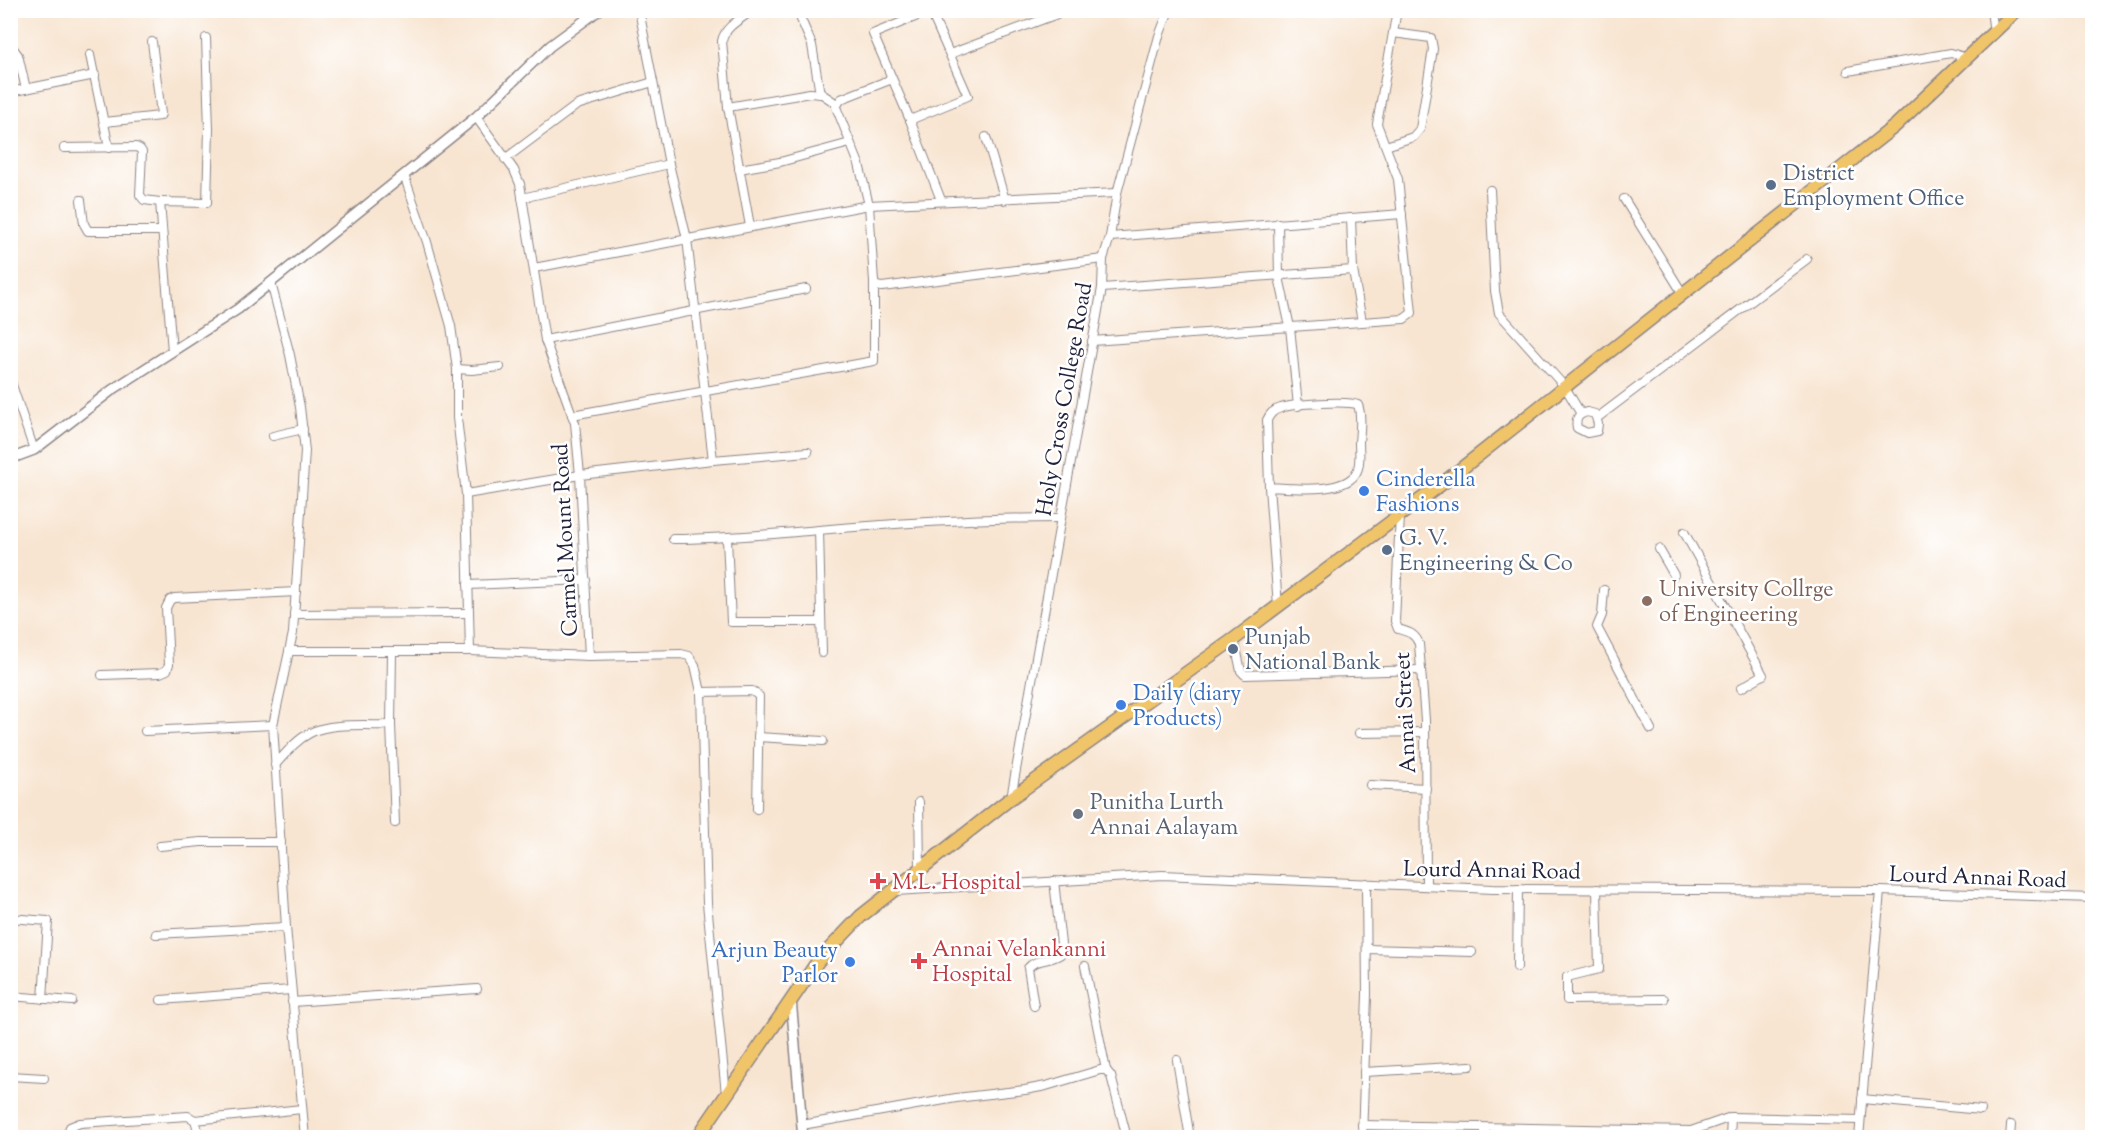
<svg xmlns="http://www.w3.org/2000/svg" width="2103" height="1148" viewBox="0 0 2103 1148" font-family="'Sorts Mill Goudy',serif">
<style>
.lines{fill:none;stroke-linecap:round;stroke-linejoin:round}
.minor-casing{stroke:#8d8486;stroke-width:10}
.tertiary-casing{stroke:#8d8486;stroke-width:12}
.primary-casing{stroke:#8d8486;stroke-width:15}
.minor{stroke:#fff;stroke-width:8}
.tertiary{stroke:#fff;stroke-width:9}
.primary{stroke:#f0c469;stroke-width:12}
.service-dot{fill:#5c6f8a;stroke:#fff;stroke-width:2}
.shop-dot{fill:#3f7fe0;stroke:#fff;stroke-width:2}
.education-dot{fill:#8d6e63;stroke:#fff;stroke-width:2}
.worship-dot{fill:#6b7280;stroke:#fff;stroke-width:2}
.health-dot{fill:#e0444e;stroke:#fff;stroke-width:2}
.labels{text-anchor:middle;stroke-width:5;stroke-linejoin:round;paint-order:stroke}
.service-label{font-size:22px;fill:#4e5e75;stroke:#fff;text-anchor:start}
.street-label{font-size:22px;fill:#22223b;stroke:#fff}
.shop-label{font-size:22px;fill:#366cbe;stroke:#fff;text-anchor:start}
.education-label{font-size:22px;fill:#785e54;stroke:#fff;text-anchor:start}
.worship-label{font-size:22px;fill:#5b616d;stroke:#fff;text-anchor:start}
.health-label{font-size:22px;fill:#be3a42;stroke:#fff;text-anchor:start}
</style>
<rect width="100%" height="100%" fill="#fff"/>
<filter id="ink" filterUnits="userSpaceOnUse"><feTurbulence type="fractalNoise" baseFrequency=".0167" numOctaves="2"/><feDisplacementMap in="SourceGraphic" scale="12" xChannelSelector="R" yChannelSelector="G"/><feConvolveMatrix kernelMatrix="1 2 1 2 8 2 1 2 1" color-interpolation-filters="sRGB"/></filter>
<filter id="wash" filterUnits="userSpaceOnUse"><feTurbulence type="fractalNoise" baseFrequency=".008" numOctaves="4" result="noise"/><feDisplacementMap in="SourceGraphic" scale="24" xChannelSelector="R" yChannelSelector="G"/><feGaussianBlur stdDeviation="1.35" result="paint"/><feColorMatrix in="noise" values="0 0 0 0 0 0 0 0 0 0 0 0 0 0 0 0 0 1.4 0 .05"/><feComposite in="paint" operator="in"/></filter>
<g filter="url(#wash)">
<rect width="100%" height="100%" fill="#f8e5d1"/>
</g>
<g filter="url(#ink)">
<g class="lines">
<!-- minor casing -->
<g class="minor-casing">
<g id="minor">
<polyline points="639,10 669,164 687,239 713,460"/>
<polyline points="797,10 812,45 820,94"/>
<polyline points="932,10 873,34 910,120 941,200"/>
<polyline points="1991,10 1994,33"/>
<polyline points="10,44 18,55 26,89"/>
<polyline points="950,54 1068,10"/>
<polyline points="90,55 109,148"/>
<polyline points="1848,71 1951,53 1967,58"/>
<polyline points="892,79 841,99 836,107 859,164 869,205 874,282 876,286 882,287 1103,259"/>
<polyline points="10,92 95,75"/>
<polyline points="728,107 810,93 822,94 837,104"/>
<polyline points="476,117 514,170 520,184 545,340 575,423 580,475 589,656 681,654 689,656 695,665 701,692 707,903 726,1094"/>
<polyline points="910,120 968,96 930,10"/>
<polyline points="105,122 160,116 161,114 152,42"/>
<polyline points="986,137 1005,200"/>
<polyline points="1386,146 1413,137 1420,129 1433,49 1431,38 1393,33"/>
<polyline points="64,148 136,147 140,149 142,152 140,195 144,200 160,202"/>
<polyline points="505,159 577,105 653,82"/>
<polyline points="739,169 780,162 850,143"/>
<polyline points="404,175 427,242 451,326 457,369 457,418 466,494 470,651"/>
<polyline points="1490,190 1495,291 1499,313 1565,387 1581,414"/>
<polyline points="522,198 669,164"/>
<polyline points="1624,199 1683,294"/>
<polyline points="81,200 84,224 88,231 162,231"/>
<polyline points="1351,218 1353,270 1362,322"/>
<polyline points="1278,223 1279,277 1290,327 1298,406"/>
<path d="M750 226 728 107 722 41C725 26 741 19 753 10"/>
<polyline points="1110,237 1402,214"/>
<polyline points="534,268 869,205 1117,193"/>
<polyline points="271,283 290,355 300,407 305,451 293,633 273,725 286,927 305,1138"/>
<polyline points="1102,288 1353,270"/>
<polyline points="545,340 806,289"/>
<polyline points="1092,341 1404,319 1412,313 1398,179 1377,124 1397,10"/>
<polyline points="172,351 160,202 207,203 209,129 206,38"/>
<polyline points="457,369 472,370 500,367"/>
<polyline points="10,379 34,450"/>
<path d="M1587 412 1595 414 1598 424 1597 431 1587 433 1577 428C1575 419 1578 414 1587 412Z"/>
<polyline points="572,415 874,361 874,282"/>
<polyline points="1597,418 1807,259"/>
<polyline points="273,436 303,429"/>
<path d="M1269 487C1290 488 1347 495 1357 471 1361 463 1359 451 1359 442 1360 430 1362 416 1358 405 1348 400 1292 404 1281 408 1273 410 1270 414 1267 420L1269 487 1278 606"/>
<polyline points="466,494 580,475 713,460 808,452"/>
<path d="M1400 515 1395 621 1398 629C1408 632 1415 633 1419 644L1425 720 1426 886"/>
<polyline points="819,530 822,653"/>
<polyline points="1684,532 1763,675 1741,688"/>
<path d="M673 539C722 539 770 534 819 530 900 523 980 518 1061 518"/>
<polyline points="727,539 731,622 820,622"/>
<polyline points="1659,549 1674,575"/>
<polyline points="468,585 586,580"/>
<polyline points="1604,590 1602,615 1597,627 1651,729"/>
<polyline points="294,614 469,613"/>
<polyline points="1234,639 1241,671 1245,675 1421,670"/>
<polyline points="289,651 470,651 589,656"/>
<polyline points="392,652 391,725 395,823"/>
<polyline points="102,675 160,673 167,670 169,664 166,608 170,600 174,598 296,592"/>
<polyline points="701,692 752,691 759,696 757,809"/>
<polyline points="145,731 273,725"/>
<polyline points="1359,733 1425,732"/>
<polyline points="758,737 823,741"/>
<path d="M275 765C286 753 296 740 310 733 331 722 367 726 391 725"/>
<polyline points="1370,785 1426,788"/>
<polyline points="1011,798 1102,288 1103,259 1110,237 1117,193 1159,36 1169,10"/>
<polyline points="919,802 920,868"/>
<polyline points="160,846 201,842 281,842"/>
<polyline points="1597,889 1599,969 1567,977 1567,1000 1664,999"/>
<polyline points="895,891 1162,875 1493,889 1880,891 2092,898"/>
<polyline points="10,918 48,921 43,999"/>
<polyline points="156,934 286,927"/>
<polyline points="1367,949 1472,952"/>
<polyline points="1085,966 1106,1070"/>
<polyline points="1517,967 1518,889"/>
<polyline points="10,996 72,1001"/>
<polyline points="161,1000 291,990"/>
<polyline points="292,1002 477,989"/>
<path d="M1034 1006 1028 968C1037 957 1053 962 1062 953L1054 881"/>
<polyline points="1177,1060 1190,1138"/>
<polyline points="1364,1072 1470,1066"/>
<polyline points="10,1076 44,1078"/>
<polyline points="1862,1099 1981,1110"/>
<polyline points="195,1120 302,1109"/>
<polyline points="802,1125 956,1098 1025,1090 1046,1086 1100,1070 1106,1070 1111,1076 1127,1138"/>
<polyline points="1362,1125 1691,1131 1731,1117 1860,1120"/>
<polyline points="66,1138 70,1127 80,1123 188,1116 195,1120 200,1138"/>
<polyline points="1362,1138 1367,995 1366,883"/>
<polyline points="1485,1138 1485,1128"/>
<polyline points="1730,1138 1731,1117"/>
<polyline points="1859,1138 1880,891"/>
<polyline points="2010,1138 2011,1125"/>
</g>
</g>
<!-- tertiary casing -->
<g class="tertiary-casing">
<g id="tertiary">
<polyline points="10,459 34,450 112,390 238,309 476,117 550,46 599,10"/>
<polyline points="791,999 803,1138"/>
</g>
</g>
<!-- primary casing -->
<g class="primary-casing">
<polyline id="primary" points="697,1138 818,961 861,916 1011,798 1234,639 1447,480 1895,126 2017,10"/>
</g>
<!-- minor -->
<use href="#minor" class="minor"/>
<!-- tertiary -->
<use href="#tertiary" class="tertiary"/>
<!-- primary -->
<use href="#primary" class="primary"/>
</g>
</g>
<!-- markers -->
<g class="service-dot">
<circle cx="1771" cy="185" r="6"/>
<circle cx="1387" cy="550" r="6"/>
<circle cx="1233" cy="649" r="6"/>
</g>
<g class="shop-dot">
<circle cx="1364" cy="491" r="6"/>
<circle cx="1121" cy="705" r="6"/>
<circle cx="850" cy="962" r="6"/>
</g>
<circle class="education-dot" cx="1647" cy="601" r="6"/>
<circle class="worship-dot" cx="1078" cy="814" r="6"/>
<g class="health-dot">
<path d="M875 872h6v6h6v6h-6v6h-6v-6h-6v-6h6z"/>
<path d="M916 952h6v6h6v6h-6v6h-6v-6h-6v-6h6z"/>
</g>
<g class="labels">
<!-- service labels -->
<g class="service-label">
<text x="1783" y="180">District<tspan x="1783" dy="25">Employment Office</tspan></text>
<text x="1399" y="545">G. V.<tspan x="1399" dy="25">Engineering &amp; Co</tspan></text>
<text x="1245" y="644">Punjab<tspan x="1245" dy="25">National Bank</tspan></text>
</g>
<!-- street labels -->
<g class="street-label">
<text transform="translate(1063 399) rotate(-80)" y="8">Holy Cross College Road</text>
<text transform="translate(564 540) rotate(-93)" y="8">Carmel Mount Road</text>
<text transform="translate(1404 713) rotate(-93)" y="8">Annai Street</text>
<text transform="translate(1492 869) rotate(1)" y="8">Lourd Annai Road</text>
<text transform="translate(1978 876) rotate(2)" y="8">Lourd Annai Road</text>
</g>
<!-- shop labels -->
<g class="shop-label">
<text x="1376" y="486">Cinderella<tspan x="1376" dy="25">Fashions</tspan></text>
<text x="1133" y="700">Daily (diary<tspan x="1133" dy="25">Products)</tspan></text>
<text x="838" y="957" text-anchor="end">Arjun Beauty<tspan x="838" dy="25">Parlor</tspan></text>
</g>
<!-- education labels -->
<g class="education-label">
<text x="1659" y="596">University Collrge<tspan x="1659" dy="25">of Engineering</tspan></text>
</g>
<!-- worship labels -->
<g class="worship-label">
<text x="1090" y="809">Punitha Lurth<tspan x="1090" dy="25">Annai Aalayam</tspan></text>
</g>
<!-- health labels -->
<g class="health-label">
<text x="892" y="889">M.L. Hospital</text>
<text x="932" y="956">Annai Velankanni<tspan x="932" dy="25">Hospital</tspan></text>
</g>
</g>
<!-- margin -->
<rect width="2103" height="1148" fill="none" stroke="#fff" stroke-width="36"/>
</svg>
